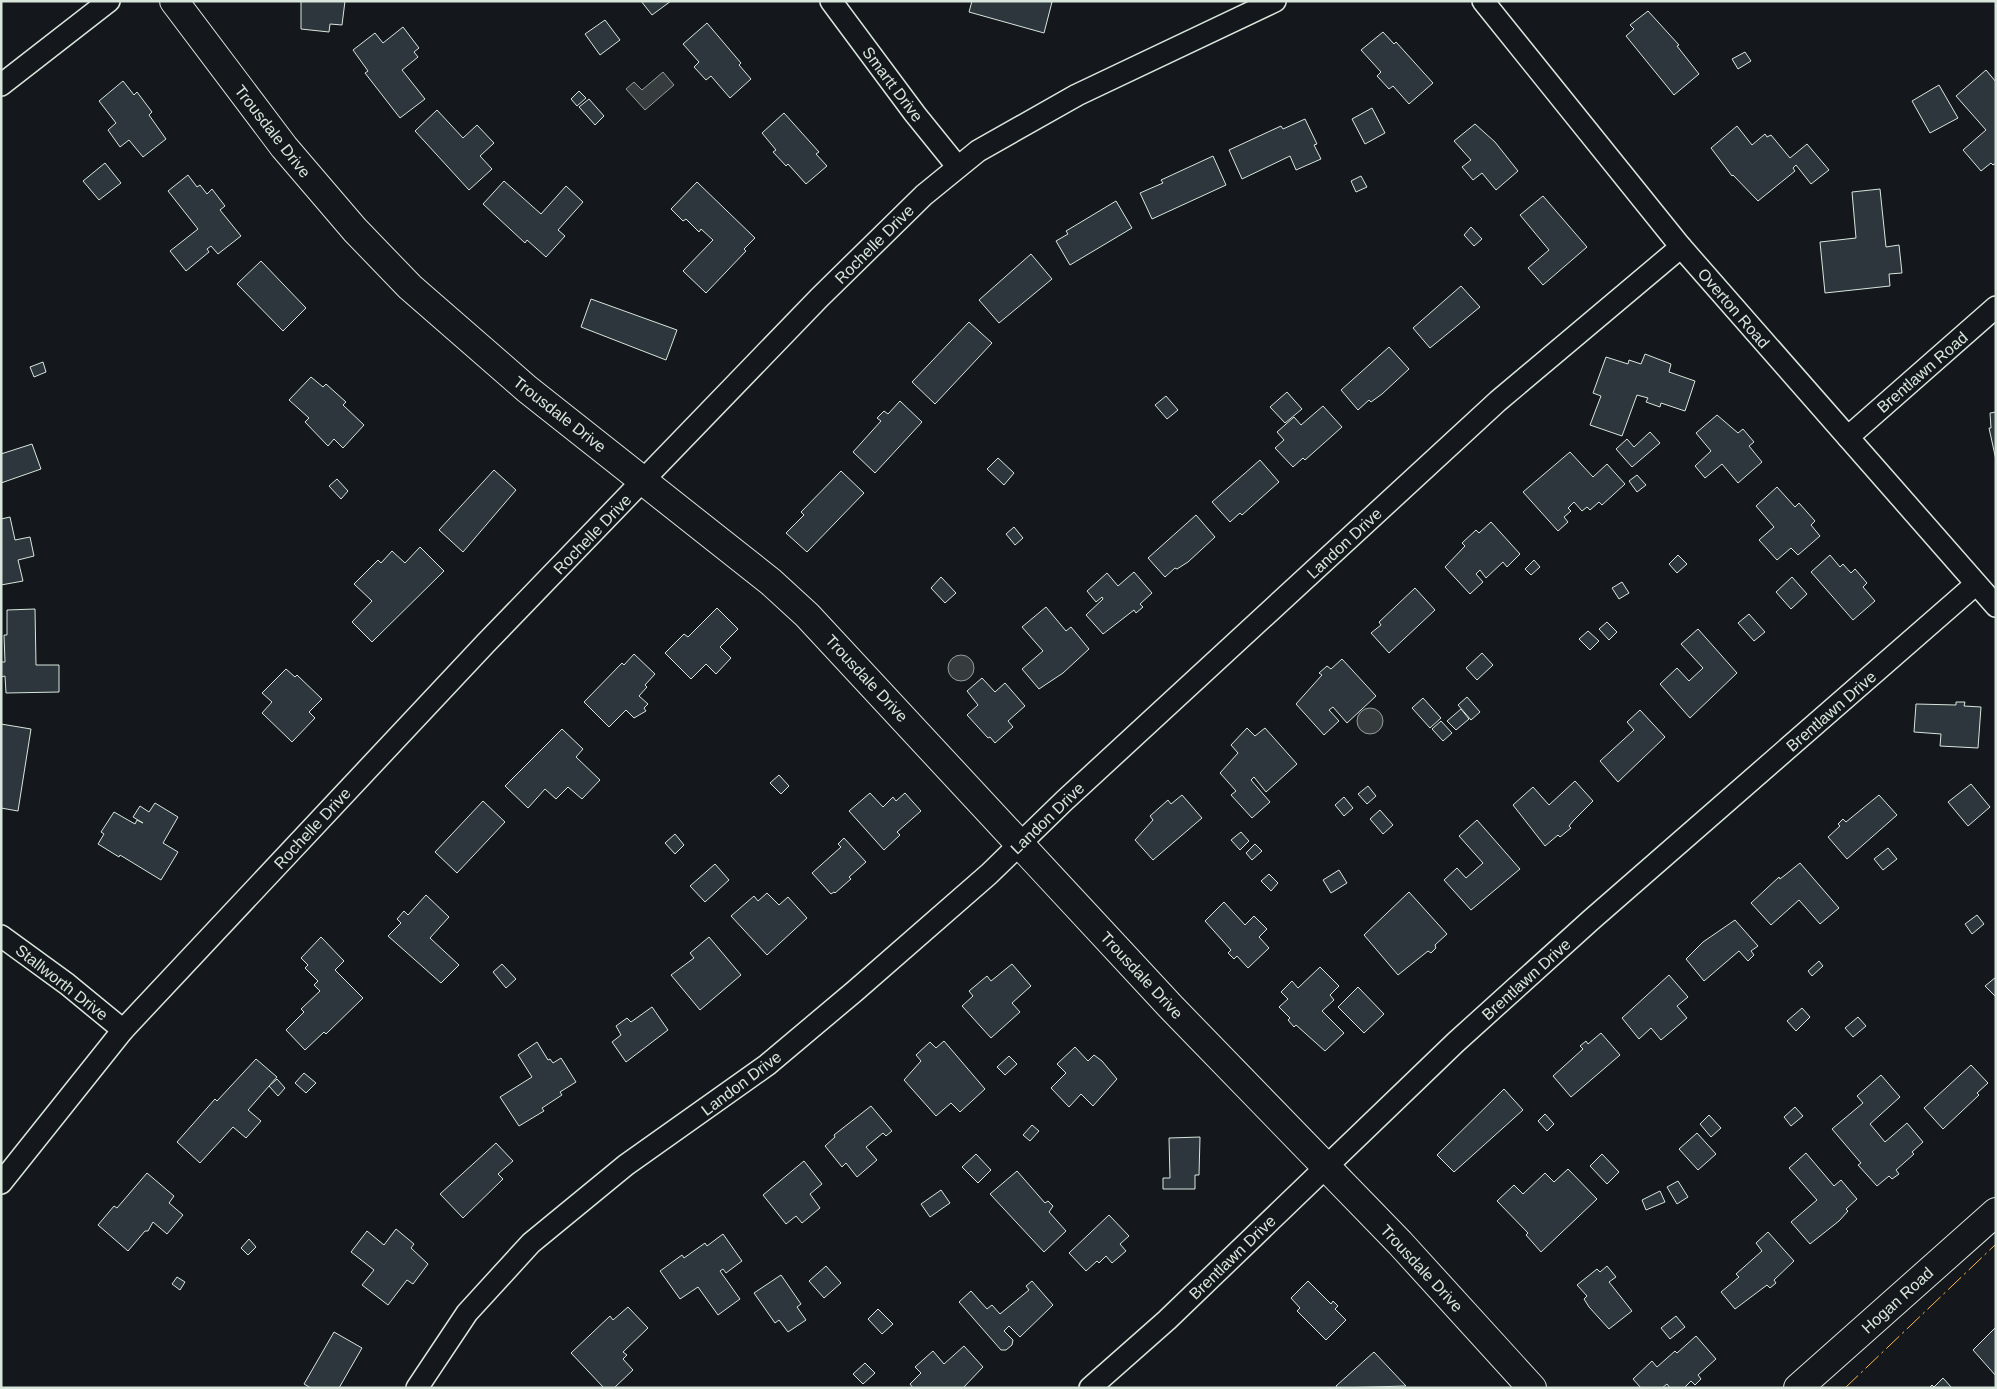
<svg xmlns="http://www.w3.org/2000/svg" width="1997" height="1389" viewBox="0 0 1997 1389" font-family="Helvetica,sans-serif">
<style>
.water{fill:#363b3e;stroke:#939e99}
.building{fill:#2c363c;stroke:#d8e6dc}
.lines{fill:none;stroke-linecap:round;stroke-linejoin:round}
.minor-casing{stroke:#d8e6dc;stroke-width:24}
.tertiary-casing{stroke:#d8e6dc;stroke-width:30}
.minor{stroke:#14181c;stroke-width:21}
.tertiary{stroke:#14181c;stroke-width:28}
.power{stroke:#ffb74d;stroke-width:1;stroke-dasharray:18 4 2.5 4;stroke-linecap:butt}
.labels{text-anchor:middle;stroke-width:4;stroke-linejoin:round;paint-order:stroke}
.street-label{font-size:16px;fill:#d8e6dc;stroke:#14181c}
</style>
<rect width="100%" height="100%" fill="#14181c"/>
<!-- water -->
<g class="water">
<polygon points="663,72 674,85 645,110 626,89 634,82 642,90"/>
<circle cx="961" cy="668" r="13"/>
<circle cx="1370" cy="721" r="13"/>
</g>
<!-- building -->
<g class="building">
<polygon points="301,1 345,1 342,25 330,24 329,32 301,29"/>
<polygon points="641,1 671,1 652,15"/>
<polygon points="972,1 1048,1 1052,2 1044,33 969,12"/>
<polygon points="1648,11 1679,45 1677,46 1699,74 1674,95 1626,36 1634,29 1630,25"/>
<polygon points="605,20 620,40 600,55 585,34"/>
<polygon points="707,23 741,63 739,65 751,79 730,98 711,76 706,80 694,67 699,62 683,44"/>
<polygon points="403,27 419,48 414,52 418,57 402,70 425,99 400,118 365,73 368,71 353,50 375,33 383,43"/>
<polygon points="1383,32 1394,44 1396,42 1433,83 1409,104 1393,86 1389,89 1377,76 1381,72 1361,50"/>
<polygon points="1745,52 1751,61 1738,69 1732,59"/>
<polygon points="1986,70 1996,82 1996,163 1993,165 1991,163 1981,171 1963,150 1986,130 1956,96"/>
<polygon points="123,81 134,95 137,92 152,112 149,115 166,139 143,157 129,140 120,147 108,130 116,123 99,101"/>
<polygon points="1939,85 1958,118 1930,133 1912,101"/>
<polygon points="579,91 586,98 577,106 571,99"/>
<polygon points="589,99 604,116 595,125 579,107"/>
<polygon points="1372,108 1385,133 1365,144 1352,119"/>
<polygon points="437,110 463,138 477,125 494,143 480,156 492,169 469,190 415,131"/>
<polygon points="784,113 819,152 816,154 827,166 806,184 788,164 786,166 773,152 776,150 762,133"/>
<polygon points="1305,119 1317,144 1314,145 1321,159 1296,170 1290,156 1242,179 1229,150 1281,126 1283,129"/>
<polygon points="1475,124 1495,142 1518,171 1496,190 1482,173 1473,180 1462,167 1471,160 1454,141"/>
<polygon points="1737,126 1752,145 1765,134 1767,137 1771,135 1790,158 1807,144 1829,170 1811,184 1796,165 1793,168 1795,171 1758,201 1733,175 1732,176 1711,148"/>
<polygon points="1213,156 1226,185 1152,219 1140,193 1163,183 1161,180"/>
<polygon points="105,163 121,183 99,200 83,181"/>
<polygon points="188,175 197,187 200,185 207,194 212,189 225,206 220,210 241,236 218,254 211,246 207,249 209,252 186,271 170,251 198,229 168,191"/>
<polygon points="1361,176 1367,187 1356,192 1351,181"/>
<polygon points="504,181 541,214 566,186 583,202 558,230 565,236 546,257 527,240 525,243 483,204"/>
<polygon points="697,182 755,238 744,249 746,251 706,293 683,271 713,240 701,229 699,232 686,219 683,221 671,209"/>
<polygon points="1880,189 1886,247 1899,245 1902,273 1889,274 1890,286 1825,293 1820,242 1856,238 1852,192"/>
<polygon points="1543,196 1587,247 1543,285 1528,268 1549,250 1520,215"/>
<polygon points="1116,201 1132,228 1070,265 1056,241 1068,234 1066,231"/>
<polygon points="1471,227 1482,239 1474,246 1464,235"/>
<polygon points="1031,254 1052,279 999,323 979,300"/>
<polygon points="261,261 306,308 283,331 237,284"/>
<polygon points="1461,286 1480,307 1430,348 1413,328"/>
<polygon points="591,299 677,330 666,360 581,327"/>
<polygon points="969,322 992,343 935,404 912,382"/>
<polygon points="1389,347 1409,369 1382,394 1371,402 1369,400 1358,410 1341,390"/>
<polygon points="1645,354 1671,364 1669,372 1695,381 1685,411 1661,403 1660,407 1646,402 1648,398 1637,395 1622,436 1590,425 1601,396 1593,393 1606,357 1628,364 1629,360 1641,364"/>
<polygon points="43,362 46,372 34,377 30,367"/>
<polygon points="311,377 323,387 326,384 346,402 343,405 364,425 343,448 334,439 328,446 305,422 309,418 289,400"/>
<polygon points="1287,392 1302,409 1285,423 1270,407"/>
<polygon points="1166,396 1178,410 1167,419 1155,405"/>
<polygon points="900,401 922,422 875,473 853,452 881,421 877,418 884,411 888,414"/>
<polygon points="1323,406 1342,427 1305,460 1303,458 1293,467 1275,448 1284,440 1277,432 1294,417 1301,425"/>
<polygon points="1996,412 1996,460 1989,428 1991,428 1990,413"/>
<polygon points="1717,415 1738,433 1743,429 1754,442 1749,446 1762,462 1738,483 1722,464 1705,478 1695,466 1711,451 1696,433"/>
<polygon points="1650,432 1660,443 1632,467 1616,449 1627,439 1634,447"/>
<polygon points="32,444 41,469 1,483 1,454"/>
<polygon points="1570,452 1593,477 1607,464 1625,484 1602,505 1599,502 1590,510 1587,507 1582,511 1574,502 1568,508 1571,511 1564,517 1568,522 1558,531 1523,492"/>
<polygon points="998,458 1014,473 1004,485 987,469"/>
<polygon points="1260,460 1279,482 1242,515 1240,513 1230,522 1212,502"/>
<polygon points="494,470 516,490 463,552 439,530"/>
<polygon points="841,471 864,493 807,552 786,533 804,515 801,512"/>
<polygon points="1637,475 1646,485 1637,492 1629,481"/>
<polygon points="337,479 348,491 341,499 329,486"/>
<polygon points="1777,487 1795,507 1799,503 1815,521 1811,525 1820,536 1798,555 1791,548 1777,560 1759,540 1774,527 1756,506"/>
<polygon points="1196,515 1215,537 1188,562 1177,569 1175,568 1165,577 1148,558"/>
<polygon points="10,517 15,540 30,537 34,556 18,560 23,581 1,585 1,519"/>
<polygon points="1491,522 1520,554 1507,567 1503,562 1486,578 1480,570 1476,574 1483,582 1470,594 1445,567 1465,546 1462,543 1476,530 1479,533"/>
<polygon points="1014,527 1023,538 1015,545 1006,534"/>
<polygon points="420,547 444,571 372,642 352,622 372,601 354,584 378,560 381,563 392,551 405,563"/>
<polygon points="1678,555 1687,564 1677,573 1669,564"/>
<polygon points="1830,555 1840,567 1843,564 1851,573 1855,569 1867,583 1863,587 1875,601 1853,620 1811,572"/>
<polygon points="1534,560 1540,567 1531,575 1525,569"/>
<polygon points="1134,572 1152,593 1140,604 1143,607 1136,613 1134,610 1103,634 1086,615 1103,599 1102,597 1096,602 1087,591 1107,573 1118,586"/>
<polygon points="941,577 956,593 945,603 931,588"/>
<polygon points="1792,577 1807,594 1791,609 1776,592"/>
<polygon points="1622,582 1629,593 1619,599 1612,588"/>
<polygon points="1415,588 1435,610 1389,653 1371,633 1381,625 1379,622"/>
<polygon points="1046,607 1066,631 1071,627 1089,649 1063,673 1039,689 1022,669 1043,651 1022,627"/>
<polygon points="717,608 738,629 720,647 731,658 716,674 706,664 691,679 665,653 684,634 688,637"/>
<polygon points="35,609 36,665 59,665 59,692 6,693 5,676 1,677 1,662 5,662 4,635 7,635 7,610"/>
<polygon points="1749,614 1765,632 1754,641 1738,623"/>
<polygon points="1607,622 1617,632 1609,640 1599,629"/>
<polygon points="1698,629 1737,673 1690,718 1660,684 1677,668 1689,681 1703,668 1681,644"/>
<polygon points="1588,631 1599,641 1590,650 1579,639"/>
<polygon points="1482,653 1493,665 1477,680 1466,668"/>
<polygon points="634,654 655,674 645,685 647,687 639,696 648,704 644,708 646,711 634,718 626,710 609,727 584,702 622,663 624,665"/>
<polygon points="1342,659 1376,696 1347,723 1333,707 1329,710 1339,721 1324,735 1296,704 1322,675 1319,673 1327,666 1331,669"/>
<polygon points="286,669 295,677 297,675 322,699 309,712 315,718 292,742 262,713 272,702 262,693"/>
<polygon points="982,678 995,692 1005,683 1025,706 1008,721 1013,727 995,743 990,737 988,738 967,715 978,705 967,691"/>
<polygon points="1467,697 1480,712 1471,720 1458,705"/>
<polygon points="1423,698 1441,718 1430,728 1412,708"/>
<polygon points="1956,702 1965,702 1964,706 1981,707 1978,748 1940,746 1941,734 1914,732 1916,704 1956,705"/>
<polygon points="1461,709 1469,719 1456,730 1447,721"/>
<polygon points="1640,710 1665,737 1618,782 1600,761 1634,730 1627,722"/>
<polygon points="1441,721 1452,733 1443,741 1432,729"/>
<polygon points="1,724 31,729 18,811 1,808"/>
<polygon points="1247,728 1255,736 1265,728 1297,764 1266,792 1254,777 1251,780 1270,802 1252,818 1231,795 1236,791 1220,773 1238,753 1231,745"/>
<polygon points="562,729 583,749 576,757 600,780 582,799 568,787 556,799 545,789 528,808 505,786"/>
<polygon points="779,775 789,786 781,794 770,783"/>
<polygon points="1575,781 1593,801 1573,821 1569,826 1571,828 1560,837 1558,835 1545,846 1513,805 1533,787 1549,805"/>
<polygon points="1971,784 1990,807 1968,826 1948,802"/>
<polygon points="1368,786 1376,796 1367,804 1358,794"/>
<polygon points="870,793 883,807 893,797 896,801 905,793 921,811 897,832 900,835 884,850 849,811"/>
<polygon points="1182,795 1202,818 1153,860 1135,840 1153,820 1150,816 1168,800 1171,804"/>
<polygon points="1879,795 1897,815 1847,859 1828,837 1840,826 1838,824 1843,819 1846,822"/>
<polygon points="1344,797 1353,808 1344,816 1335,805"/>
<polygon points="483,801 505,822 457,873 435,852"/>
<polygon points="155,803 178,817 163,843 178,852 161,880 120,855 119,857 98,844 104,834 101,832 114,812 135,824 137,820 143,823 133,817 140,806 149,812"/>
<polygon points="1380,810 1393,825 1383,834 1370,819"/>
<polygon points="1477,820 1520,869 1471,910 1444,880 1457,868 1466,878 1483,863 1459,836"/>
<polygon points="1241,832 1249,841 1240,850 1231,840"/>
<polygon points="675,834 684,845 675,854 665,843"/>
<polygon points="844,838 866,862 849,877 851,879 835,893 834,892 831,894 812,873 841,847 838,844"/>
<polygon points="1255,844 1262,851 1252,860 1246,853"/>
<polygon points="1888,848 1897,859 1883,870 1874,859"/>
<polygon points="1800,863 1839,908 1820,924 1799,900 1771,925 1751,903 1779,877 1780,879"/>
<polygon points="715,864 729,880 705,902 690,886"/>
<polygon points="1339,870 1347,883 1331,893 1323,880"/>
<polygon points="1269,874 1278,883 1271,891 1261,881"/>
<polygon points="1409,892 1447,934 1435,945 1436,948 1431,953 1428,951 1398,975 1364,935"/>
<polygon points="767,893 779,905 788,897 807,918 767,955 731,916 754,896 758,901"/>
<polygon points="426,895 449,917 430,938 459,965 441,983 388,936 401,923 397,919 404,911 408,915"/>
<polygon points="1224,902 1245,925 1254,916 1267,929 1259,937 1269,948 1248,968 1237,956 1234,959 1228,953 1231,950 1205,921"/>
<polygon points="1977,915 1984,924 1972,934 1965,924"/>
<polygon points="1735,920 1758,946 1751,951 1754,955 1748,961 1739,951 1704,981 1686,959 1703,942"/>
<polygon points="321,937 344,961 335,970 363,998 326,1034 324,1032 305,1050 286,1030 304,1012 301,1009 320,991 314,985 318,981 305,968 308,965 301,958"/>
<polygon points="709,937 741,975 700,1010 671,975 694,958 690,953"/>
<polygon points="1819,961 1823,966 1812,976 1808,971"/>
<polygon points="502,964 516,979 506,988 493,972"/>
<polygon points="1012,964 1031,986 1012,1003 1020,1012 991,1038 962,1006 973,996 969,991 987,976 991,981"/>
<polygon points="1320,967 1339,986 1330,995 1334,1000 1322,1011 1344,1033 1325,1051 1296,1025 1294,1027 1288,1020 1290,1018 1279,1007 1288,999 1281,992 1292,981 1298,988"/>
<polygon points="1669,975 1688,997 1677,1006 1687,1018 1661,1040 1651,1028 1639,1039 1622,1018"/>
<polygon points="1996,977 1996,997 1985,986"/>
<polygon points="1358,987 1384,1014 1364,1033 1338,1007"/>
<polygon points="652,1007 668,1030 626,1062 612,1042 621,1035 616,1026 627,1018 631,1022"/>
<polygon points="1802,1008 1810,1017 1796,1031 1787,1021"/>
<polygon points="1858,1017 1866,1026 1853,1037 1845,1028"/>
<polygon points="1601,1033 1620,1055 1571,1097 1553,1076 1583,1049 1580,1046 1586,1041 1588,1044"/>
<polygon points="944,1041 985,1089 960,1112 951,1103 936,1116 904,1080 921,1061 916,1055 930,1042 936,1048"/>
<polygon points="537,1042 548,1060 550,1059 553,1063 561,1058 576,1082 560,1092 562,1095 542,1108 544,1111 519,1126 500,1097 532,1077 518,1055"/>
<polygon points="1075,1047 1088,1061 1094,1055 1102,1061 1117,1079 1093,1106 1081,1094 1069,1107 1051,1088 1066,1073 1057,1064"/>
<polygon points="1009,1056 1017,1064 1005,1075 997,1067"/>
<polygon points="256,1059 277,1077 248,1110 261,1121 246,1138 233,1127 200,1163 177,1142 215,1099 217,1101"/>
<polygon points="1971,1065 1988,1083 1977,1093 1979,1095 1943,1129 1924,1108"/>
<polygon points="304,1073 316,1083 306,1093 295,1083"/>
<polygon points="1881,1075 1900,1097 1870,1124 1885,1142 1907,1123 1923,1142 1912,1152 1914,1154 1896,1170 1899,1174 1892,1179 1889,1176 1877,1186 1858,1165 1861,1163 1832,1129 1863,1103 1857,1096"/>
<polygon points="277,1079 285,1088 278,1096 269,1086"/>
<polygon points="1504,1089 1523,1110 1454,1172 1437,1155"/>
<polygon points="871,1106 892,1131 886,1136 883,1133 866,1147 877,1160 857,1177 846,1163 842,1167 825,1146 835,1137 834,1135"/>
<polygon points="1795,1107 1803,1116 1791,1126 1784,1117"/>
<polygon points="1545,1114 1554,1124 1547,1131 1538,1121"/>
<polygon points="1709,1115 1721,1128 1711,1137 1700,1124"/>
<polygon points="1032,1125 1039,1131 1030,1141 1023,1135"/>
<polygon points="1697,1133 1716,1154 1698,1170 1679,1149"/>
<polygon points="1200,1137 1199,1175 1195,1175 1195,1189 1163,1189 1163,1178 1170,1178 1169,1138"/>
<polygon points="496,1143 513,1161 498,1174 503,1179 463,1218 440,1194"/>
<polygon points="1806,1153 1834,1186 1841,1180 1857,1199 1846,1209 1848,1211 1839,1221 1810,1244 1791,1222 1817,1200 1789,1168"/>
<polygon points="976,1154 991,1170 978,1183 962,1167"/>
<polygon points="1602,1154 1619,1172 1607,1184 1590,1166"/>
<polygon points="804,1161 822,1184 810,1194 820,1208 802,1223 796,1216 786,1224 763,1195"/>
<polygon points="1568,1169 1597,1199 1541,1252 1526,1235 1528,1233 1497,1201 1514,1185 1523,1194 1545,1173 1554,1182"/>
<polygon points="1017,1171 1045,1203 1048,1201 1053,1206 1049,1212 1066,1231 1044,1252 990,1194"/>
<polygon points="147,1173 174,1196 169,1203 183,1215 167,1234 153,1222 148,1231 145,1231 128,1251 98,1225 114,1206 117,1208"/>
<polygon points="1678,1181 1688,1197 1677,1204 1667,1187"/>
<polygon points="941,1190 950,1203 930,1217 921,1204"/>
<polygon points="1660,1191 1665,1202 1646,1210 1642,1200"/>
<polygon points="1109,1215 1129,1236 1120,1244 1126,1251 1112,1263 1106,1256 1099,1263 1097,1261 1086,1271 1069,1253"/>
<polygon points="396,1229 414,1244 411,1248 428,1264 413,1284 407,1280 388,1305 362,1285 374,1270 351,1252 367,1231 384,1245"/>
<polygon points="1768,1232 1794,1261 1774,1280 1776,1283 1770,1288 1767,1285 1735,1309 1721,1292 1739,1277 1736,1274 1762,1251 1756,1243"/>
<polygon points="723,1234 742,1261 726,1273 723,1269 720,1271 740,1299 718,1315 698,1287 680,1299 660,1271 682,1255 684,1258 705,1243 707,1246"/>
<polygon points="249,1239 256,1247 248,1255 241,1248"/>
<polygon points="826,1266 841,1283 824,1298 809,1281"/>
<polygon points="1607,1266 1616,1277 1609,1282 1632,1311 1609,1329 1589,1307 1584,1299 1587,1296 1577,1285 1597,1269 1600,1272"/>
<polygon points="781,1275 801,1304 797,1307 806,1320 788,1332 779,1320 775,1323 754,1293"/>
<polygon points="177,1277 185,1282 180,1290 172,1284"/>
<polygon points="1032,1281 1053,1305 1020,1337 1009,1326 1004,1331 1013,1340 1012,1345 1006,1350 1001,1350 959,1302 971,1291 987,1309 992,1305 1000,1314 1029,1290 1026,1286"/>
<polygon points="1308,1281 1331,1304 1333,1301 1338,1306 1335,1309 1346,1320 1326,1340 1297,1311 1300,1308 1291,1298"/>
<polygon points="628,1307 648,1328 623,1352 627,1355 623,1359 633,1370 614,1388 604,1388 571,1353 610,1316 613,1320"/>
<polygon points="878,1309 893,1324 882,1334 868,1319"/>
<polygon points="1676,1316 1685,1327 1670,1339 1661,1328"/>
<polygon points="1996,1327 1996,1376 1973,1350"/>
<polygon points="334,1332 362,1348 339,1388 311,1388 304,1384"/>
<polygon points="1696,1336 1716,1359 1698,1375 1701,1379 1695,1385 1691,1381 1684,1388 1670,1388 1667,1384 1662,1388 1641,1388 1633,1379 1652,1361 1657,1367 1675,1351 1677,1353"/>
<polygon points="964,1346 983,1367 963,1388 913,1388 910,1384 921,1373 915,1367 933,1351 944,1364"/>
<polygon points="1374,1352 1406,1386 1337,1388 1336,1386"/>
<polygon points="865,1363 875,1373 863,1384 853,1374"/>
<polygon points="1943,1378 1952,1388 1929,1388 1932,1385 1934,1387"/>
</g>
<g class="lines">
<!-- minor casing -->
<g class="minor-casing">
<g id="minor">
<polyline points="831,1 915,114 957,166"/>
<polyline points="1483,1 1681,247 1996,606"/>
<polyline points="1,85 109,1"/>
<polyline points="1848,437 1996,307"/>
<polyline points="1,936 67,984 123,1030"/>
<polyline points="1,1183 123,1030 485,644 819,298 924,195 978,151 1077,95 1275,1"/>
<polyline points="417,1388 467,1313 531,1243 626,1165 767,1065 855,991 989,874 1064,801 1498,401 1681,247"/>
<polyline points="1090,1388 1167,1320 1456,1042 1591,920 1976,584"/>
</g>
</g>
<!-- tertiary casing -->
<g class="tertiary-casing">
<g id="tertiary">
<polyline points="174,1 284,147 355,230 410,287 527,389 771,582 807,615 1171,1007 1400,1243 1532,1388"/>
<polyline points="1798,1388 1996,1212"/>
</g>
</g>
<!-- minor -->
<use href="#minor" class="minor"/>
<!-- tertiary -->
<use href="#tertiary" class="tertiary"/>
<!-- power -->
<polyline class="power" points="1845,1388 1996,1244"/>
</g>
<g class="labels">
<!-- street labels -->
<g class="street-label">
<text transform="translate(893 84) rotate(53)" y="6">Smartt Drive</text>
<text transform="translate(273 131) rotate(52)" y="6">Trousdale Drive</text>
<text transform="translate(874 244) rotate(-45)" y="6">Rochelle Drive</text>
<text transform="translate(1734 308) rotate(49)" y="6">Overton Road</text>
<text transform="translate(1922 372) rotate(-41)" y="6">Brentlawn Road</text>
<text transform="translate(560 414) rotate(38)" y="6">Trousdale Drive</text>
<text transform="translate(592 534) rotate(-46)" y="6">Rochelle Drive</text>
<text transform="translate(1344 543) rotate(-43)" y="6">Landon Drive</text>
<text transform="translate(867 678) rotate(47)" y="6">Trousdale Drive</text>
<text transform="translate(1831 711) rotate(-41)" y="6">Brentlawn Drive</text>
<text transform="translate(1047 818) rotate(-44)" y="6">Landon Drive</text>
<text transform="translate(312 828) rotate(-47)" y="6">Rochelle Drive</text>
<text transform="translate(1142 975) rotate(47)" y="6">Trousdale Drive</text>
<text transform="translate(1526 979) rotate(-42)" y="6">Brentlawn Drive</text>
<text transform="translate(62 982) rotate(38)" y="6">Stallworth Drive</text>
<text transform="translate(741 1083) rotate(-37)" y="6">Landon Drive</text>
<text transform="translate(1232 1257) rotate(-44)" y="6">Brentlawn Drive</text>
<text transform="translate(1422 1268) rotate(47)" y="6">Trousdale Drive</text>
<text transform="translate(1897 1300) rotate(-42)" y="6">Hogan Road</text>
</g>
</g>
<!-- border -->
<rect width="1997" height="1389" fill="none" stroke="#d8e6dc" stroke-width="5"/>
</svg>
